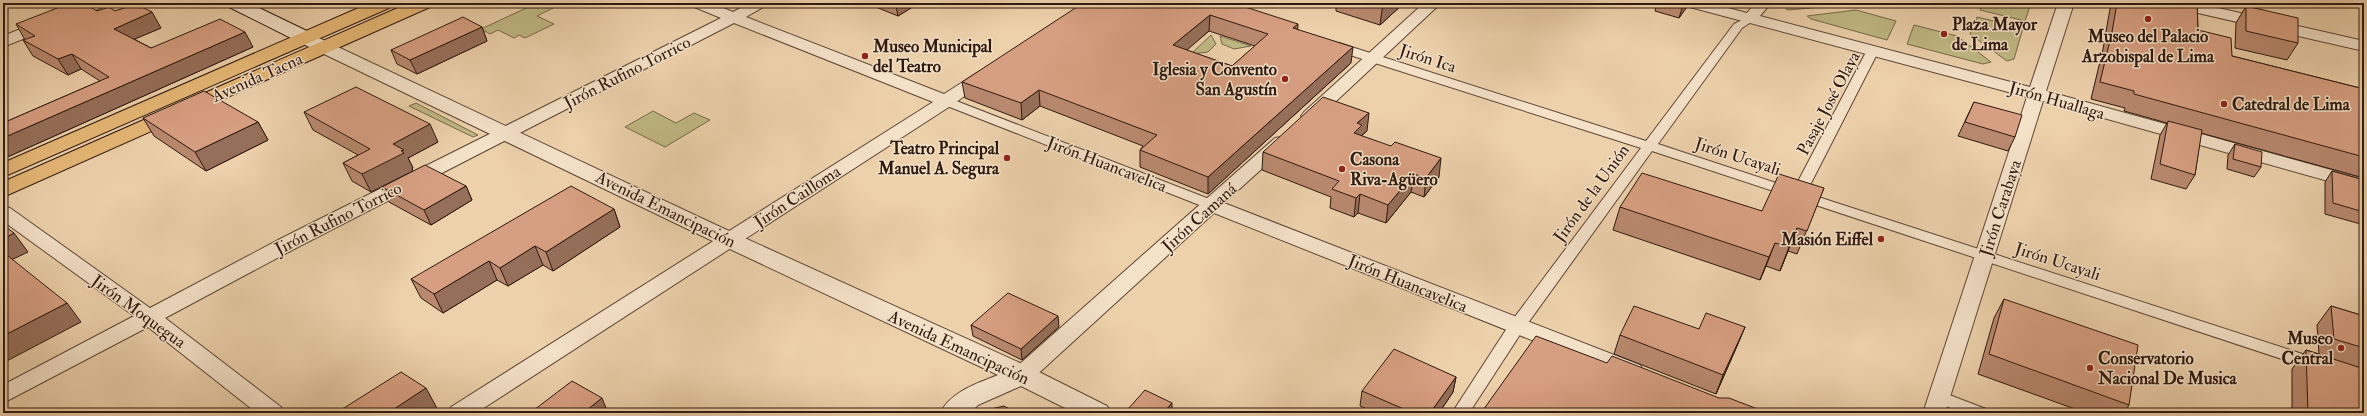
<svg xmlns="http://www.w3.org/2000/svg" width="2367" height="416" viewBox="0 0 2367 416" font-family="'IM FELL Double Pica',serif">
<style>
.green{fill:#bfb984;stroke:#77694a}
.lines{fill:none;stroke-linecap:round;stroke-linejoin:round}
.pedestrian-casing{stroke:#5e4736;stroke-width:2}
.minor-casing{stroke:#5e4736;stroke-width:2}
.tertiary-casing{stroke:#5e4736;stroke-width:2}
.secondary-casing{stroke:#2f190f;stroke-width:2}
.primary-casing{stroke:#2f190f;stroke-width:2}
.pedestrian{fill:#f3e1c8;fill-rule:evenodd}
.minor{fill:#f3e1c8;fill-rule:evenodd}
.tertiary{fill:#f3e1c8;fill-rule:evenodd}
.secondary{fill:#f3e1c8;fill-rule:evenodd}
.primary{fill:#e6b876;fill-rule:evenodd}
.wall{fill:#b9896f;stroke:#2f190f;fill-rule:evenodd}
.shaded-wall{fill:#966f5a;stroke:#2f190f}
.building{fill:#d79f81;stroke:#2f190f;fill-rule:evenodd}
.poi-dot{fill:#8f2418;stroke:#f3e1c8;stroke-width:1.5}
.labels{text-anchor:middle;stroke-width:3;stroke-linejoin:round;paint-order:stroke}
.poi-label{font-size:17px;font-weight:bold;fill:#2f190f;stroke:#f3e1c8;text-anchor:start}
.street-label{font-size:17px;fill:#2f190f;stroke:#f3e1c8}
</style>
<rect width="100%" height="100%" fill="#edd1ab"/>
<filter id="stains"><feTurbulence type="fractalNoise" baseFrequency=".005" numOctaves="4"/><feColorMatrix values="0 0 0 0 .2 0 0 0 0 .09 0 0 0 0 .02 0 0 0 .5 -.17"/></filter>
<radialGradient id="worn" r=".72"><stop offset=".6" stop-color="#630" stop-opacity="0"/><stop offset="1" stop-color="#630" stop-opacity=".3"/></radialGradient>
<!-- green -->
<g class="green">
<polygon points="537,3 563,3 537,16 554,24 525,38 519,35 514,38 498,30 490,34 481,29"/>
<polygon points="1789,3 1842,3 1835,6 1787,10 1785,7"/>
<polygon points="1983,3 2031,3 2025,21 1980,10"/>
<polygon points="1856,10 1896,21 1887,40 1811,19 1807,16"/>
<polygon points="1977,17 2023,28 2014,59 2007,61 1970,34"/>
<polygon points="1914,25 1957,36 1991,62 1983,64 1907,44"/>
<polygon points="1211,35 1216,44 1208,52 1191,54"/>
<polygon points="1220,36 1251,46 1234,49 1222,44"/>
<polygon points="416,103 478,135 473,137 409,106"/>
<polygon points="653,111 676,123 694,113 710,120 665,147 625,127"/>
</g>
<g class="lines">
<!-- pedestrian casing -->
<g class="pedestrian-casing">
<g id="pedestrian">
<polygon points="1750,16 1756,19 1742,28 1658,144 1794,189 1865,54 1875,49 1883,49 1885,52 1883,55 1876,56 1806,193 2324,361 2326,365 2324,369 2318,371 2312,369 1652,151 1523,330 1469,413 1452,413 1511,322 1641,148 1331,49 1329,46 1331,43 1339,43 1646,141 1734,24"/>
<polygon points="946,97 1217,202 1219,205 1217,208 1207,208 942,104 940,101 942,98"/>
<polygon points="1939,391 1986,409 1988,413 1963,413 1933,401 1931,397 1933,393"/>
</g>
</g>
<!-- minor casing -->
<g class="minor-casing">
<g id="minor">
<polygon points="86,3 108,3 105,6 3,47 3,36"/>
<polygon points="689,3 711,3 733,12 750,3 770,3 746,17 944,94 980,71 992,71 994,75 952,105 476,413 448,413 451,407 933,102 734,23 296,248 165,318 281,407 284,413 257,413 148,327 3,403 3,385 134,316 3,221 3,206 10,208 150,308 282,238 721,18 692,6"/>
<polygon points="1424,3 1441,3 1316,120 1304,120 1301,116 1304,112"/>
<polygon points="1683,3 1709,3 1747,13 1755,3 1771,3 1760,16 2030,87 2058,3 2074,3 2046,91 2364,179 2364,191 2043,101 1945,413 1923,413 2027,97 1686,6"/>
<polygon points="2168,3 2196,3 2364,41 2364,51 2176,8"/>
<polygon points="1281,137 1287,138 1290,142 1287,146 1224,203 1640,365 1643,371 1640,377 1632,379 1624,377 1214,213 1030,381 1022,383 1014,381 1011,375 1014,369 1275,138"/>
</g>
</g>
<!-- tertiary casing -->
<g class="tertiary-casing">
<path id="tertiary" d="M306 32 716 225 1031 368 1107 406 1111 413H1075L1021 386 978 405 970 413H940C952 391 976 384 998 375L700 235 299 42 297 38 299 34Z"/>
</g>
<!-- secondary casing -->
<g class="secondary-casing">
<polygon id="secondary" points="226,3 249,3 313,34 315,38 313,42 299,42 229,7"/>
</g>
<!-- primary casing -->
<g class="primary-casing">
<g id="primary">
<polygon points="370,3 392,4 389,8 3,177 3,163"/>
<polygon points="409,3 433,3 430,7 3,197 3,182"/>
</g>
</g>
<!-- pedestrian -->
<use href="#pedestrian" class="pedestrian"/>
<!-- minor -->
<use href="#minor" class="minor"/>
<!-- tertiary -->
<use href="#tertiary" class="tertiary"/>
<!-- secondary -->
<use href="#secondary" class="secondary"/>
<!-- primary -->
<use href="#primary" class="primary"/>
</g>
<!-- wall -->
<g class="wall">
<polygon points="303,3 317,3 309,6"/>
<polygon points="866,3 919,3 898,16"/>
<path d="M1233 3 1298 30 1351 63 1208 194 1140 167V150L1143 146 1040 106 1022 120 965 98 962 82ZM1209 31 1255 46 1232 66 1186 50Z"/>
<polygon points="1336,3 1404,3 1380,25 1336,11"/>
<polygon points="1657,3 1688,3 1686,8 1679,18 1655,11"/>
<polygon points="1711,3 1738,3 1734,8"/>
<polygon points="2111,3 2197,3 2198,30 2232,56 2364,89 2364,178 2201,133 2195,175 2186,189 2151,179 2160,135 2167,123 2124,111 2125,108 2091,99 2103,49"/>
<polygon points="2246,6 2298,43 2287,60 2235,48 2236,23"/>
<polygon points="97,11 115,11 161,28 134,39 151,48 253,47 3,159 3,123 100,81 81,69 68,75 33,56 23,40 25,40 16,24"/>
<polygon points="482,27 487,41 417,74 397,64 391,50"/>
<polygon points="1974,102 2015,137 2008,151 1958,136"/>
<polygon points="304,112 438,142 408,158 413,168 412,168 413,171 371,192 352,181 343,163 358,155 313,130"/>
<polygon points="143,118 258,122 268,140 206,171 154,136"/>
<polygon points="1367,131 1361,136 1439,177 1424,197 1411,192 1386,223 1358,213 1354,217 1330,208 1331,197 1262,170 1263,152"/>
<polygon points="2235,144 2261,167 2254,177 2227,169 2228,155"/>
<polygon points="2332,171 2364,180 2364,225 2325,214 2325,182"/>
<polygon points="466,186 472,200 431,225 389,202 382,187"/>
<polygon points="1824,188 1797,254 1788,251 1780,271 1766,266 1760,280 1613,230 1620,207 1762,211"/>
<polygon points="614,209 620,227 553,271 543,265 508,286 497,280 443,313 421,298 411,279"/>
<polygon points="2004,299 2129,405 2124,413 2086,413 1978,374 1994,318"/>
<polygon points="2331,306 2364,316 2364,413 2292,413 2292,369 2306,350 2319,354 2317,325"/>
<polygon points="971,325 1059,327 1022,360 973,336"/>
<polygon points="1745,327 1737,346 1716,394 1614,354 1620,335"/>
<polygon points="1456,377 1453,392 1439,413 1375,413 1360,406 1362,391"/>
<polygon points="1128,409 1172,413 1128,413"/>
</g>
<!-- shaded-wall -->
<g class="shaded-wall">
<polygon points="307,3 317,3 309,6"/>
<polygon points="901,3 919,3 898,16 896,6"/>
<polygon points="1383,3 1404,3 1380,25"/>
<polygon points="1684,3 1688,3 1686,8 1679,18 1683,5"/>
<polygon points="152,12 161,28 123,44 114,29"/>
<polygon points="1210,15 1209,31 1173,62 1173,45"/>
<polygon points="1298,24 1297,40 1293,28"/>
<polygon points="482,27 487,41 417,74 410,60"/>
<polygon points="245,32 253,47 3,159 3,138"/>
<polygon points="1353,47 1351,63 1208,194 1208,177"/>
<polygon points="72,54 81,69 68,75 58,59"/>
<polygon points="1039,90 1040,106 1022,120 1021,103"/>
<polygon points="1369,113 1367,131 1361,136 1354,133 1357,123"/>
<polygon points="258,122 268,140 206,171 195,152"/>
<polygon points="430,124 438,142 408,158 413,168 412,168 413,171 371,192 362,174 393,144"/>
<polygon points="1441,158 1439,177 1424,197 1426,178"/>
<polygon points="1414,174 1411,192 1386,223 1388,205"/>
<polygon points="466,186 472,200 431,225 424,210"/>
<polygon points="1360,194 1358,213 1354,217 1356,198"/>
<polygon points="614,209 620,227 553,271 546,252"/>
<polygon points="1797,228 1788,251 1780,271 1789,247"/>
<polygon points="14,233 28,252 7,262 3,257 3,239"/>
<polygon points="1775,243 1766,266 1760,280 1769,257"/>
<polygon points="535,246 543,265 508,286 500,268"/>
<polygon points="489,261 497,280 443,313 434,294"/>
<polygon points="67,303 81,322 3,363 3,336"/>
<polygon points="1058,316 1059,327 1022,360 1021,349"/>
<polygon points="1745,327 1737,346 1716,394 1723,375"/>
<polygon points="1456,377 1453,392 1439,413 1430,413"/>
<polygon points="426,388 439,412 438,413 388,413"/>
<polygon points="602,398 608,413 583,413"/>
<polygon points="1172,403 1172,413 1163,413"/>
</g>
<!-- building -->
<g class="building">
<polygon points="70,3 83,3 97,11 109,7 115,11 136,4 152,12 114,29 151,48 220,19 245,32 3,138 3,123 109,77 72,54 58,59 23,40 35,36 16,24"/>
<polygon points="889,3 901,3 896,6"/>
<path d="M1083 3H1233L1298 24 1293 28 1353 47 1208 177 1140 150 1157 135 1039 90 1021 103 962 82ZM1210 15 1268 34 1232 66 1173 45Z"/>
<polygon points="1677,3 1684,3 1683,5"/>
<polygon points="2117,3 2197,3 2198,30 2231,38 2232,56 2364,89 2364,157 2134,94 2134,91 2100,82 2112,32"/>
<polygon points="2246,6 2298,18 2298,43 2246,31"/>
<polygon points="463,17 482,27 410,60 391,50"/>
<polygon points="356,87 430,124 393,144 404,150 401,151 404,153 362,174 343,163 370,149 304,112"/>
<polygon points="204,91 258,122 195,152 143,118"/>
<polygon points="1323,97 1369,113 1357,123 1362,125 1354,133 1391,146 1395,142 1441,158 1426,178 1414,174 1388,205 1360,194 1356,198 1332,189 1339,181 1263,152"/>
<polygon points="1974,102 2022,115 2015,137 1965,122"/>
<polygon points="2168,121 2202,130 2195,175 2160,164"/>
<polygon points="2235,144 2262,152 2261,167 2233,159"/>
<polygon points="425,165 466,186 424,210 382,187"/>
<polygon points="2332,171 2364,180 2364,212 2333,203"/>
<polygon points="1642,173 1762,211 1779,174 1824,188 1807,231 1797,228 1789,247 1775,243 1769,257 1620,207"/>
<polygon points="571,186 614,209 546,252 535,246 500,268 489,261 434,294 411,279"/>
<polygon points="3,225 14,233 3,239"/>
<polygon points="3,252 67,303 3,336"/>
<polygon points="1008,293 1058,316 1021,349 971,325"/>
<polygon points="2004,299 2138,345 2129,405 1989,354"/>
<polygon points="1634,306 1699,329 1706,313 1745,327 1723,375 1620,335"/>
<polygon points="2331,306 2364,316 2364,348 2334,339"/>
<polygon points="1536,336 1607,363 1612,356 1719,398 1729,398 1768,413 1481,413"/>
<polygon points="1394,349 1456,377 1430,413 1413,413 1362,391"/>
<polygon points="2306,350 2364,369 2364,413 2308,413"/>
<polygon points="401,372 426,388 388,413 336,413"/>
<polygon points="572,381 602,398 583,413 530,413"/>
<polygon points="1145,390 1172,403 1163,413 1136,413 1128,409"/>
<polygon points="1004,406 1017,413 986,413 991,409"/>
</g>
<!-- markers -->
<g class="poi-dot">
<circle cx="2148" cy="19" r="4"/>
<circle cx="1944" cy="34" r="4"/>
<circle cx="865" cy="56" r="4"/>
<circle cx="1285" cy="79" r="4"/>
<circle cx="2224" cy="104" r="4"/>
<circle cx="1007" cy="158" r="4"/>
<circle cx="1342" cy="169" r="4"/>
<circle cx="1881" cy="239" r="4"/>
<circle cx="2341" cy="348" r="4"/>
<circle cx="2090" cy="368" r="4"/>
</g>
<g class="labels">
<!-- poi labels -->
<g class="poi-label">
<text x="1952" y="30">Plaza Mayor<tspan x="1952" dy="20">de Lima</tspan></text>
<text x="2148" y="42" text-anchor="middle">Museo del Palacio<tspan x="2148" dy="20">Arzobispal de Lima</tspan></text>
<text x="873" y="52">Museo Municipal<tspan x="873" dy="20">del Teatro</tspan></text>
<text x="1277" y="75" text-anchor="end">Iglesia y Convento<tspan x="1277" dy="20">San Agustín</tspan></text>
<text x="2232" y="110">Catedral de Lima</text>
<text x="999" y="154" text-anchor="end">Teatro Principal<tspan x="999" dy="20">Manuel A. Segura</tspan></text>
<text x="1350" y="165">Casona<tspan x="1350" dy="20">Riva-Agüero</tspan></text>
<text x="1873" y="245" text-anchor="end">Masión Eiffel</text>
<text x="2333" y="344" text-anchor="end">Museo<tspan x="2333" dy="20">Central</tspan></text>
<text x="2098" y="364">Conservatorio<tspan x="2098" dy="20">Nacional De Musica</tspan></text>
</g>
<!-- street labels -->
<g class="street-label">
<text transform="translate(1428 58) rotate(18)" y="6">Jirón Ica</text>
<text transform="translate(627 72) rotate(-27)" y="6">Jirón Rufino Torrico</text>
<text transform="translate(257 77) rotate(-24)" y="6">Avenida Tacna</text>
<text transform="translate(2057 100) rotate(16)" y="6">Jirón Huallaga</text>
<text transform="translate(1828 103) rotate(-62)" y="6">Pasaje José Olaya</text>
<text transform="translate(1738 156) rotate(18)" y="6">Jirón Ucayali</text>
<text transform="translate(1107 164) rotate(21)" y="6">Jirón Huancavelica</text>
<text transform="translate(1591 193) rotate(-54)" y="6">Jirón de la Unión</text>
<text transform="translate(797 196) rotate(-33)" y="6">Jirón Cailloma</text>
<text transform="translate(2000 208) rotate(-72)" y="6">Jirón Carabaya</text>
<text transform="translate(666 209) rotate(26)" y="6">Avenida Emancipación</text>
<text transform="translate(1199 217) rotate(-42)" y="6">Jirón Camaná</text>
<text transform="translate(338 218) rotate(-27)" y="6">Jirón Rufino Torrico</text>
<text transform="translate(2058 261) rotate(18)" y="6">Jirón Ucayali</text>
<text transform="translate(1408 283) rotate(22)" y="6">Jirón Huancavelica</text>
<text transform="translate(139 311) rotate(36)" y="6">Jirón Moquegua</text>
<text transform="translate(959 347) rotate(25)" y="6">Avenida Emancipación</text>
</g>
</g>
<!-- margin -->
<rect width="2367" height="416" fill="none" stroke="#edd1ab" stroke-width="16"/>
<rect x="4" y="4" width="2359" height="408" fill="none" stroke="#2f190f" stroke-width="2"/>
<rect x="8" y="8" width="2351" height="400" fill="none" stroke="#2f190f"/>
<rect width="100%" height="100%" filter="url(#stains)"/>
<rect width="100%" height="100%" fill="url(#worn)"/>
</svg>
